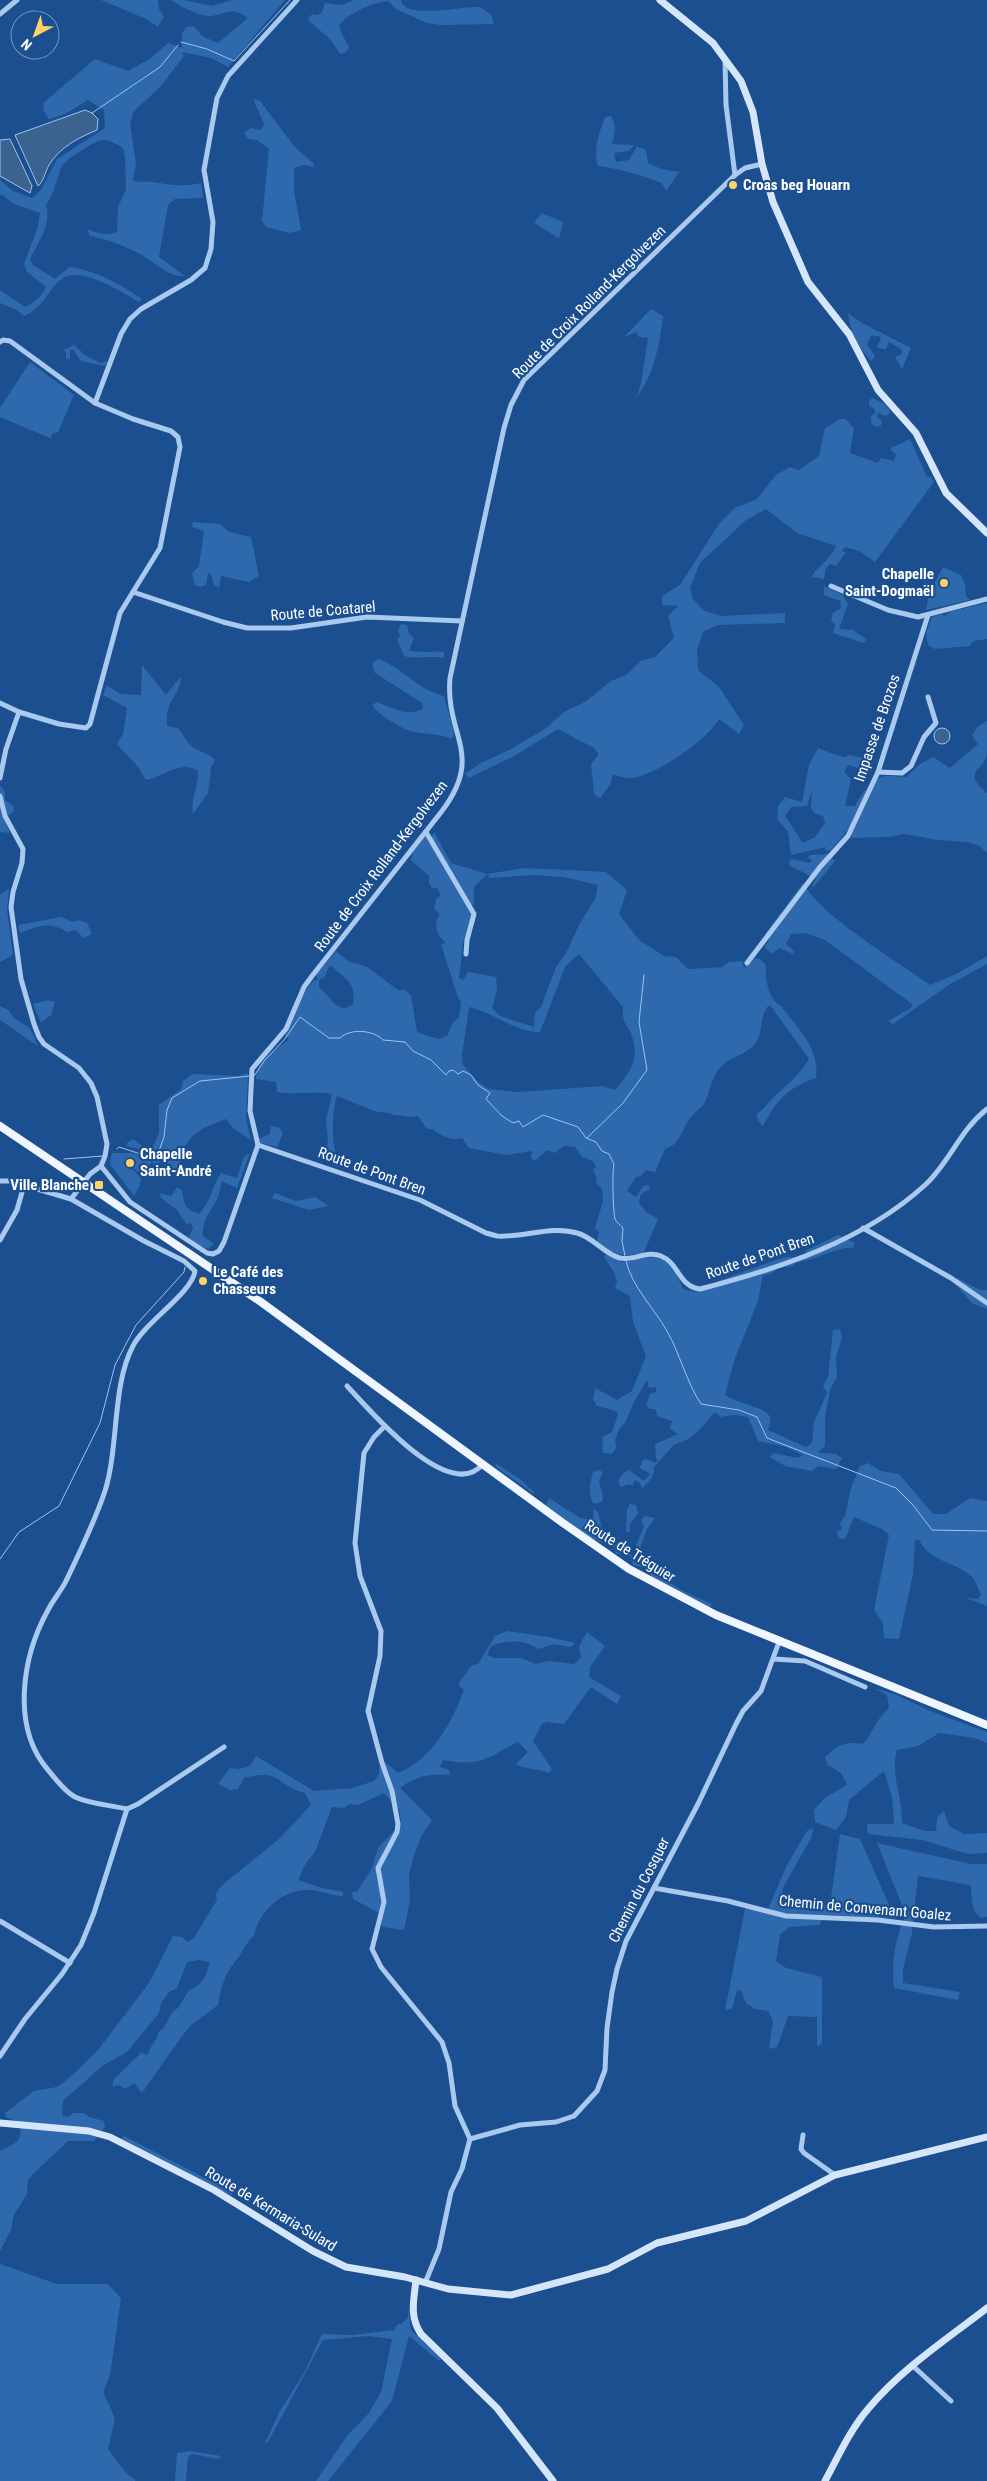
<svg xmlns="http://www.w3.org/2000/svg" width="987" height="2481" viewBox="0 0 987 2481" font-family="'Roboto Condensed',sans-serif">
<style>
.green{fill:#2e69ad;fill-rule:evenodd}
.water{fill:#3c6290;stroke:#9cc4f0}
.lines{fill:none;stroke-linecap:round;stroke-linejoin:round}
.stream{stroke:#9cc4f0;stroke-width:1}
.street{stroke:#a9c9ee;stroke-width:5}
.secondary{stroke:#d6e6fa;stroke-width:7}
.primary{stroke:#f0f6ff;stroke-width:8}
.poi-dot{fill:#ffd166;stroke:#1b4f8f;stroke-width:2}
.labels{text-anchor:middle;stroke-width:4.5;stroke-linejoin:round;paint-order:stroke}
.poi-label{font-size:15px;font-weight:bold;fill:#fff;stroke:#1b4f8f;text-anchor:start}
.street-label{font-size:15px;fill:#fff;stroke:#1b4f8f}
</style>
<rect width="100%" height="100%" fill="#1b4f8f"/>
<!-- green -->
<g class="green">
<polygon points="101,0 158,0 159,9 164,16 158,27 146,19"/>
<path d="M171 0H184L212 6 232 0H285L228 67 211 58 182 52 184 56 160 87 134 111 130 123 136 164 133 180C141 183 145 181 153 182 170 185 184 187 201 183L203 198 175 199 168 205 159 257 185 276C167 277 155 262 140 254 125 246 107 239 90 236L87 229C97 233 106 236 117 232L118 207 126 189 125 158 123 148C116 144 109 139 101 140 94 142 66 159 62 166 56 179 55 193 46 205 52 224 38 243 30 259L33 265 55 279 69 267C93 269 122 285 142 299L139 302C122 292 81 266 63 278 48 288 46 306 24 316L15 309 0 303V290L25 307C35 302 41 297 46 287L27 272 24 264 37 229 40 213 14 204 3 195H0V180L13 191 32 198 41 190 57 159 105 128 104 110 88 100 65 114 49 119 44 112 43 103 95 59 128 71 151 58 168 43 182 48V33L186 27 194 26 202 36 218 43 248 18C231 6 228 14 211 16 201 17 179 6 171 0Z"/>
<path d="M353 0H401C404 20 462 6 477 7 482 7 487 12 491 14L494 24 441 25 427 23 396 9 388 1C371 3 350 12 339 25L341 32 349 47 346 52 340 54 331 40 308 20 312 14 318 15 322 12 325 3 343 5Z"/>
<polygon points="253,99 260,101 294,146 313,163 314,167 304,165 294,168 294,191 301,230 290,233 266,227 262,221 269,149 257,140 248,139 244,133 251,128 261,130 264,124"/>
<path d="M611 116C617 125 615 133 612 144L634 145 629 151 614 153 616 162 629 160 637 146 646 150 648 163 661 169 679 172 666 191 662 183C641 175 621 169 598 166 593 149 599 133 605 117Z"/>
<polygon points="542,213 563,222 559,238 534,223"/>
<path d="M651 309 663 316C660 344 654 375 636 398L641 384 648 338 639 337 636 332 624 337Z"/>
<path d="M848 313 862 323 911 348 902 369 895 357 902 354 901 349 889 342 886 349 877 348 881 337 871 335 867 345 875 356 871 361C858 347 850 332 848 313Z"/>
<polygon points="74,345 85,355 100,363 107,361 107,364 104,366 81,361 73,349 70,351 70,360 66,358 66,352 63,350"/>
<polygon points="30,362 74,395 58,432 51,435 52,439 0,417 0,408"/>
<polygon points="873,398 883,403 890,410 889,414 885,416 879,413 877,416 882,422 880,427 874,426 871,422 871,415 875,414 875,410 869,405 869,400"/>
<path d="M840 419H845L854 428 850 453 878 463 881 458 894 461 896 454 891 451V448L910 439 927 477H931L934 482 875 562 859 551 845 547 842 551 846 552 836 566 830 564 826 568 824 579 811 577C818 566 831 559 836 546L797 533 766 509 746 520 700 563 690 588 693 599 703 610 721 616 785 613V623L717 625 703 632 697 650 698 670 719 687 744 725 739 734 719 719C706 741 658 774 632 778 626 779 618 776 613 774L610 785 600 798 594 794 591 764 599 754 594 748 558 729 516 755 469 778 465 774 481 763 511 749 546 728 564 712 585 702 611 681 626 675 641 661 655 657 674 638 668 616 678 606 662 605V596L680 585 718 525 736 507 756 500 776 475 790 467 799 470 819 456 825 428Z"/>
<polygon points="193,522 220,524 229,532 251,537 259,576 249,582 221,576 219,588 214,585 212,576 208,573 206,585 200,587 195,585 192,573 199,566 204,531 192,527"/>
<polygon points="943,567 961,575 965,585 966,596 970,600 926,610 929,593"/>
<polygon points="824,586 843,595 848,604 839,629 853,630 866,639 864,643 833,633 835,625 831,620 833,613 841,608 840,601 824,595"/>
<polygon points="987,603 987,639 973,641 970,646 935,649 928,645 926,633 932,617 942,614 944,616 952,611"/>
<path d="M401 624 407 625 409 633 414 638 409 650C421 654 433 650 445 652L443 658C430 655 417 660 404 656L397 639 400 637 398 630Z"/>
<path d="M379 659C402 668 418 690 444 696L454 732 452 739C439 734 427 734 414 732 401 729 379 715 372 705L377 702C394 708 405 717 423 709L422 703 375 673 372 663Z"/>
<path d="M142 665 166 695 181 676C180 697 165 698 167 726L178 728C184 735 187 744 194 748 203 753 208 752 215 761L211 767 208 793 193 814C190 799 199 786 198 771 182 759 163 777 146 780L138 767 117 744 123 734 127 708 103 695 107 685 120 694 141 695Z"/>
<path d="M987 721C987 731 987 743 987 753 985 771 960 771 987 793V853L980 846 968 842 938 840 903 834 889 837 852 838 850 827 831 850 825 851 826 847 791 855 788 832 777 819 778 806 785 797 802 802 809 765 818 748 836 755 844 757 850 755 862 758 872 764 871 772 848 765 844 772 851 779 845 806H855C860 795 873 778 886 776 892 775 900 777 906 777L920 764 933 757 950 768 978 744 972 736 977 727ZM812 790 811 807 814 813 823 816 825 823 815 837 803 843 785 816 791 807 807 806Z"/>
<polygon points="0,785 5,792 5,800 13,806 14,811 4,819 10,833 0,832"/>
<path d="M434 832 451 863 487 874 525 868 606 872 627 890 619 914 639 940 664 956 676 957 688 969 722 967 729 962 742 961 744 968 755 958 760 959 766 965C765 979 768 999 781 1006 798 1029 820 1048 816 1078 787 1088 777 1100 763 1126L758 1121 757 1114C765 1108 770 1100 777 1094 790 1083 800 1074 809 1059L770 1005C760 1011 763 1029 758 1039 748 1057 729 1055 719 1069 712 1079 710 1089 706 1100 704 1107 695 1112 691 1117 684 1125 682 1137 675 1143 673 1146 668 1147 665 1149L655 1172 646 1170 641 1176 636 1177 627 1191 636 1197 643 1186 649 1185 650 1189 641 1194 639 1203 646 1212 658 1219 644 1252C626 1258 610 1255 597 1241L599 1232 595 1228 603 1201 602 1189 596 1183 597 1179 593 1170 596 1167 593 1161 582 1157 575 1147 564 1146 555 1153 547 1150 535 1161 531 1158 532 1151 506 1155 469 1148 462 1138C452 1141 440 1136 433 1129H427L418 1116C410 1118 403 1115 394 1115L390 1113 377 1112 337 1096C332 1110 330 1150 340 1162L339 1167 332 1165V1158L326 1153 328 1139 326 1120 332 1094C313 1091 295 1095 277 1092L276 1082 256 1079C256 1059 276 1051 289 1039L285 1036 305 991 314 980H318L316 975 336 951 348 961 367 967 398 990H405L411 995 417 1032 438 1039 447 1036 453 1022 459 1018 461 1002 458 998 441 944 446 943C436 934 433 925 440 914L434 909 436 899 441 895 437 888H432L429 883V876L411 860 413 852 426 835 431 839ZM487 874 490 878 535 875 564 877 598 885 596 897 580 923 565 955 556 967 541 1007 535 1013 534 1027 500 1016 492 1008 497 990 496 977 468 972 463 980 459 978 463 943 472 914 467 907 474 905V887ZM579 954 623 1007C622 1026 627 1022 632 1036 640 1060 629 1073 615 1090L603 1086 518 1092 489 1089 479 1083 463 1065 462 1055 469 1007C493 1012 514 1032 540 1032L565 967ZM332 966C345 981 356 979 353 1004L344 1009 335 1004 319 987V980L325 977 328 968Z"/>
<polygon points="828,854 835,861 814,887 812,885 816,879 789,865 790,859 810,863 812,860 808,858 810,855"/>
<path d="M803 883C823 918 896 960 930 985L958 973 987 956V964L950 984 893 1024 888 1021 911 1008 912 1004 825 940 805 933 791 934 786 944 794 951 793 954 780 948 771 954 765 947 769 940 765 934Z"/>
<polygon points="9,889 7,910 13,955 0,962 0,894"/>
<path d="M61 917 73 922 79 920 87 923 92 934 84 938 75 930 67 932C49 921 39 926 20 933L18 925Z"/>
<polygon points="48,1000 55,1002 51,1015 41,1023 33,1004"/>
<polygon points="0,1006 8,1010 15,1019 30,1028 38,1046 0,1020"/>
<path d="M248 1073 246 1118 251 1140 233 1128 226 1119C197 1130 184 1135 179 1169L171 1168 161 1162 154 1165 152 1161 144 1177 133 1168 135 1164 128 1158 125 1161 127 1164 141 1178 140 1185 134 1196 110 1164 112 1153H131L151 1158 148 1151 127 1146V1143L133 1139 145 1148H152L159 1133V1105L181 1089 183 1081 192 1074 237 1076Z"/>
<polygon points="271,1126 280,1128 283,1134 277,1147 260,1143 259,1139 270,1134"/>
<path d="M250 1153 237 1188 221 1181C221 1206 201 1213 203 1236L214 1244 208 1249 197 1245 189 1237 193 1228 191 1223 186 1224 177 1210 161 1198 160 1193 171 1196 177 1187 182 1190C184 1204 185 1209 199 1214 211 1202 212 1186 221 1173L237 1178 244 1157Z"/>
<polygon points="275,1193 296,1201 315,1197 329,1206 309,1210 272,1198"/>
<path d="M838 1235 855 1243 853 1248C841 1245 813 1261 796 1262L793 1266 778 1268 771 1274 763 1275 758 1301 734 1361 725 1395C738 1404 765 1406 771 1418L768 1430 806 1447 812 1443 814 1422 827 1393 823 1386 828 1377 833 1330 840 1329 842 1338 836 1357 837 1377 830 1390 825 1418V1446L819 1451V1453L836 1454 842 1458 836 1469 818 1466 812 1471 785 1466 770 1457 773 1453 798 1458 803 1455 786 1447 758 1441 748 1417 734 1415 720 1417 715 1412 699 1430 688 1439 674 1445 654 1467C655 1475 649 1483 642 1488L640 1483 635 1480 632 1486 630 1484 621 1487 618 1481 622 1474 629 1470 644 1481 650 1474 640 1468 642 1461 646 1459 655 1463 658 1460 656 1458 655 1444 678 1434 670 1429 672 1421 657 1416 656 1409H650L646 1405 650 1394 656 1392V1387L649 1388 647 1380 634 1402 625 1423 620 1428 615 1439 616 1448 612 1454 603 1453 602 1437 612 1432 618 1414 614 1410 597 1406 593 1399 595 1388 617 1400 632 1391 646 1356 633 1322 630 1296 615 1288 617 1281 614 1272 604 1257 606 1253 622 1262C658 1255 667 1251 683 1289L695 1292C699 1287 775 1260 786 1257 794 1256 799 1260 809 1257L805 1251Z"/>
<polygon points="957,1278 980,1290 987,1290 987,1309 972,1303 955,1284"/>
<polygon points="495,1463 519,1478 534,1492 534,1494 496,1467"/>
<path d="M868 1463 881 1471 899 1474 933 1514H946L970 1498 987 1501V1606L966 1598 978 1599 981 1595C978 1589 975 1578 970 1575 953 1561 930 1562 919 1540H915L913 1574 899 1639 884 1638 883 1623 874 1610 889 1535 882 1529 854 1517 845 1539 839 1538 837 1532 842 1529 840 1523 845 1516 851 1488 860 1466Z"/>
<path d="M599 1470 603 1472 599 1482 603 1496 602 1502 594 1504C587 1493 590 1484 593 1472Z"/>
<polygon points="549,1498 580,1518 593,1520 594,1509 598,1512 603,1533 656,1574 685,1592 712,1604 710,1608 652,1577 645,1568 633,1565 630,1556 624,1553 616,1554 614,1545 607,1538 602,1539 602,1543 589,1537 546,1505"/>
<polygon points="630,1504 636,1505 638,1514 630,1524 630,1532 626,1532 627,1509"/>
<polygon points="645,1516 655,1518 647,1529 639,1551 635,1548 644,1526 641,1520"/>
<path d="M507 1631 549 1637 575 1643 571 1647 554 1644 538 1649C524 1639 507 1640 491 1646L487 1655 494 1658H521L536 1664 549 1661 574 1664 581 1657 579 1646 587 1632 605 1646 590 1667 589 1677 621 1696 617 1704 591 1687 564 1724 548 1722 542 1724 533 1741 552 1769 549 1773C538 1768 526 1770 516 1764L528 1752 518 1742C486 1758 481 1767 443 1760L440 1767 449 1770 450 1775C430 1774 417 1775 400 1788L432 1820 421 1837 414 1855 409 1875 410 1900 404 1930 383 1927 378 1921 379 1913 353 1899 352 1892H357L372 1868 378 1848 401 1823 399 1809 384 1793 358 1805 350 1804 344 1808 332 1807 315 1852 306 1863 298 1880 322 1888 343 1892V1896C331 1896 320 1890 309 1890 283 1888 258 1912 254 1936 245 1943 244 1951 238 1958 225 1973 221 1986 218 2005L190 2026 182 2036 142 2093 134 2083 125 2089 119 2085 113 2087V2080L142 2052 146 2055 149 2052C151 2044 158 2040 158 2032L163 2029 173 2011 178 2008 189 1990C203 1986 206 1975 210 1962L199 1960 187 1962 177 1988 169 1992 161 2003 159 2013 127 2052 102 2066 63 2101 62 2115 67 2117 74 2113H84L89 2117 104 2121 105 2127 94 2141H68L32 2175 28 2180 27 2194 14 2215 11 2230 0 2251V2151C16 2143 23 2142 20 2123L6 2117 5 2113 34 2091 57 2087 66 2081 98 2050 149 1983 173 1936 182 1937 187 1942 193 1939 217 1900 216 1894 221 1886 279 1839 311 1805 305 1793C276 1786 283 1768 244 1778L238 1789 230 1790 218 1784 230 1768 239 1769 250 1766 256 1756 314 1791 353 1788 374 1781 379 1774V1767L384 1761 398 1773C431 1760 452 1723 464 1690L458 1684 472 1665 478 1664 495 1636Z"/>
<path d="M873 1688 895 1694 930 1711 987 1732V1743L975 1738 939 1733 918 1746 897 1750C890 1775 903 1798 902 1823L925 1831H936L937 1818 944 1811 949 1826 964 1834 987 1833V1853L968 1854 922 1840 868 1834 867 1824H894L892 1797 884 1771 849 1800 846 1817 836 1830 815 1822 814 1810 825 1798 847 1785 841 1773 828 1765 825 1757C838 1745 846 1741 863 1744 874 1731 876 1719 889 1708L887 1695Z"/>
<polygon points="813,1828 812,1836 783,1888 781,1902 790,1906 830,1905 840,1834 860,1839 895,1918 823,1915 820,1925 790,1927 780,1934 776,1961 786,1968 822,1977 822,2044 817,2046 817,2017 788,2016 777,2047 769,2049 773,2021 768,2011 755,2009 746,2003 741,1990 737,1991 732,2009 725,2010 746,1904 768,1909 787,1865 807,1831"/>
<path d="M877 1843 971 1864H987V1917L981 1918C970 1909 972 1898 971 1885L918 1876 912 1933 903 1969V1983L960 1992 958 2000 894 1988C891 1963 895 1937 906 1915Z"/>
<polygon points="124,2136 232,2192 232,2196 121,2139"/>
<polygon points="0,2264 57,2284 108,2284 121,2298 110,2376 103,2392 115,2418 108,2449 126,2473 136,2481 0,2481"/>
<polygon points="408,2307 411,2330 441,2358 439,2361 409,2336 392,2401 328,2481 316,2481 347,2436 369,2413 381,2392 392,2339 368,2336 323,2340 268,2442 265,2443 280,2411 304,2373 322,2334 352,2335 394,2330 398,2324 401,2324 408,2317"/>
<polygon points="190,2451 221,2456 219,2459 192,2454 188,2457 186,2481 175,2481 177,2453"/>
</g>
<!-- water -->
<g class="water">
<path d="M85 110 92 113 98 119 97 130C78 138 60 147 49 165 45 172 44 181 38 186L15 135Z"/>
<polygon points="10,139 32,186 30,193 0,176 0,140"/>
<circle cx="942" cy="736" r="8"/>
</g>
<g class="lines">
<!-- stream -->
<g class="stream">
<polyline points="181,42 207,49 234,61 290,0"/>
<polyline points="92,113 160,67 178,45"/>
<path d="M254 1076 265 1060 284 1040 300 1017 329 1038H340C350 1028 374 1030 383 1040L405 1042 413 1051 431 1060 446 1075 449 1071 453 1070 458 1074 463 1071 471 1075 478 1085 490 1093 486 1099 502 1116 513 1123 519 1121 523 1127 543 1115 578 1127 586 1138 596 1142 602 1151 609 1154 614 1164C612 1173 613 1210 615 1219 616 1222 620 1225 623 1228L622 1241 625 1256"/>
<polyline points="587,1138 623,1103 647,1070 639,1022 644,975"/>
<polyline points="117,1149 119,1147 156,1159 164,1137 167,1110 172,1098 200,1081 250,1076"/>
<polyline points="64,1159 103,1156"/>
<path d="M626 1261C632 1287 654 1308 667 1331 680 1354 686 1381 701 1404L739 1410 757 1417 767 1438 896 1488 913 1505 932 1530 987 1531"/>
<polyline points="0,1559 19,1532 59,1506 100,1423 115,1365 136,1325 184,1272 185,1267"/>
</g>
<!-- street -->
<g class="street">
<polyline points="0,14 17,0"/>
<polyline points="725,60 726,105 735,175"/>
<polyline points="0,342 3,340 10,341 95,403"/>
<polyline points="831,586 888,610 918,617 987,599"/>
<polyline points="133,592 223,622 247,628 291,628 367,617 462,621"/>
<polyline points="0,703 19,712"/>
<polyline points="878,772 902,773 911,766 924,737 936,723 928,697"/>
<polyline points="0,778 6,749 19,712 59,724 86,728 90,724 120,613 160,548 180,447 178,437 171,431 133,419 95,403 121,334 130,319 141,309 191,280 205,268 211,249 213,222 204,170 217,98 228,76 297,0"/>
<polyline points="0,796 5,816 23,849 22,863 13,892 11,907 21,979 34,1024 39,1037 44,1044 79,1068 91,1083 97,1097 107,1144 105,1156 101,1166 90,1174 71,1199 10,1181 0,1181"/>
<polyline points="426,832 474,914 467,940 466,954"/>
<polyline points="747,963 820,867 848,836 878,772 928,615"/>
<path d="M258 1145 420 1200 486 1233 497 1236C523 1238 552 1225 577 1233 593 1237 604 1254 620 1258 634 1261 647 1250 661 1256 679 1263 679 1287 700 1289 778 1269 864 1241 925 1185 950 1162 959 1131 987 1109"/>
<path d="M101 1166 130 1202 207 1253 213 1254 219 1251 224 1242 258 1145 250 1111 252 1069 286 1029 304 987 312 976 442 811C485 754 445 736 450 678L504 428 511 405 524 380 735 175 745 168 762 164"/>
<polyline points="863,1228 951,1278 987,1303"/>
<polyline points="0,1240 17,1210 24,1185"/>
<path d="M347 1386C369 1409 449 1505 483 1464"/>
<polyline points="385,1426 374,1437 364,1453 355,1543 360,1576 381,1631 380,1656 368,1711 382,1763 392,1791 398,1824 397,1832 378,1868 384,1902 372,1949 381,1967 442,2042 449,2063 455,2106 470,2139 462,2169 451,2192 439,2249 425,2283"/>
<polyline points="774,1659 805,1661 865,1687"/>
<polyline points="127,1809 138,1804 224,1747"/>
<polyline points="654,1888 728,1901 786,1916 878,1920 934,1927 987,1926"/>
<polyline points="0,1921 70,1963"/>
<path d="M0 2056 25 2019 62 1974 81 1945 94 1913 127 1809C110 1805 90 1804 75 1797 64 1791 56 1779 48 1770 11 1727 22 1657 48 1610 53 1600 61 1591 66 1581 80 1552 95 1521 105 1491 119 1446 112 1385 133 1346 145 1322 192 1293 195 1271L184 1261 144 1241 71 1199"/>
<polyline points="803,2135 801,2149 804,2153 835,2175"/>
<polyline points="470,2139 520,2125 556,2122 574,2116 597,2091 605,2070 607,2028 612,1992 617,1969 626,1941 698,1804 736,1724 743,1711 761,1691 779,1642"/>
<polyline points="913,2366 951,2401"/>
</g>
<!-- secondary -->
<g class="secondary">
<polyline points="660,0 713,43 741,81 753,112 762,164 773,202 808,282 849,334 878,390 916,433 946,493 987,533"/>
<polyline points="0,2123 89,2131 110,2137 214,2190 313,2251 346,2267 405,2277 448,2289 511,2295 608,2269 657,2243 746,2221 835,2175 987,2137"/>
<path d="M416 2280C414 2300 409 2316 421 2334L497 2408 553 2481"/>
<path d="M825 2481C838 2457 850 2430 868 2409 901 2369 947 2339 987 2308"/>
</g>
<!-- primary -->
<polyline class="primary" points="0,1126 261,1302 563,1523 629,1569 716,1615 987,1725"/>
</g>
<!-- markers -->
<g class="poi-dot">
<circle cx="733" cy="185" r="5"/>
<circle cx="944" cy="583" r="5"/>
<circle cx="130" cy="1163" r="5"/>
<rect x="94" y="1180" width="10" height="10" rx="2.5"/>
<circle cx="203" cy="1281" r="5"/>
</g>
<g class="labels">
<!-- poi labels -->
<g class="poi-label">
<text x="743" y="190">Croas beg Houarn</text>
<text x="934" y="579" text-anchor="end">Chapelle<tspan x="934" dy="17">Saint-Dogmaël</tspan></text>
<text x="140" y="1159">Chapelle<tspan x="140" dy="17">Saint-André</tspan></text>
<text x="89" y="1190" text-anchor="end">Ville Blanche</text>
<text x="213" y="1277">Le Café des<tspan x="213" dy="17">Chasseurs</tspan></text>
</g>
<!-- street labels -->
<g class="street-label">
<text transform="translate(589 302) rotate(-45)" y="5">Route de Croix Rolland-Kergolvezen</text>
<text transform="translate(323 611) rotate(-5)" y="5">Route de Coatarel</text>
<text transform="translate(877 728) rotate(-71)" y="5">Impasse de Brozos</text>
<text transform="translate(381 866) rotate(-53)" y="5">Route de Croix Rolland-Kergolvezen</text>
<text transform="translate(372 1171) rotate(20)" y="5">Route de Pont Bren</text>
<text transform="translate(760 1256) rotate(-19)" y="5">Route de Pont Bren</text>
<text transform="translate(630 1551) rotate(32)" y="5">Route de Tréguier</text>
<text transform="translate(639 1890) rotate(-63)" y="5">Chemin du Cosquer</text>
<text transform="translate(865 1908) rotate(5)" y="5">Chemin de Convenant Goalez</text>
<text transform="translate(271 2209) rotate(31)" y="5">Route de Kermaria-Sulard</text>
</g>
</g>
<!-- north arrow -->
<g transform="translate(35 35) rotate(221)"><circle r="24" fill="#1b4f8f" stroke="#7695bc"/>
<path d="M0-4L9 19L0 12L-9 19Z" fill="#ffd166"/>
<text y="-8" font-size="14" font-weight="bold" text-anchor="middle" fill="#ffffff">N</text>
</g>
</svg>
